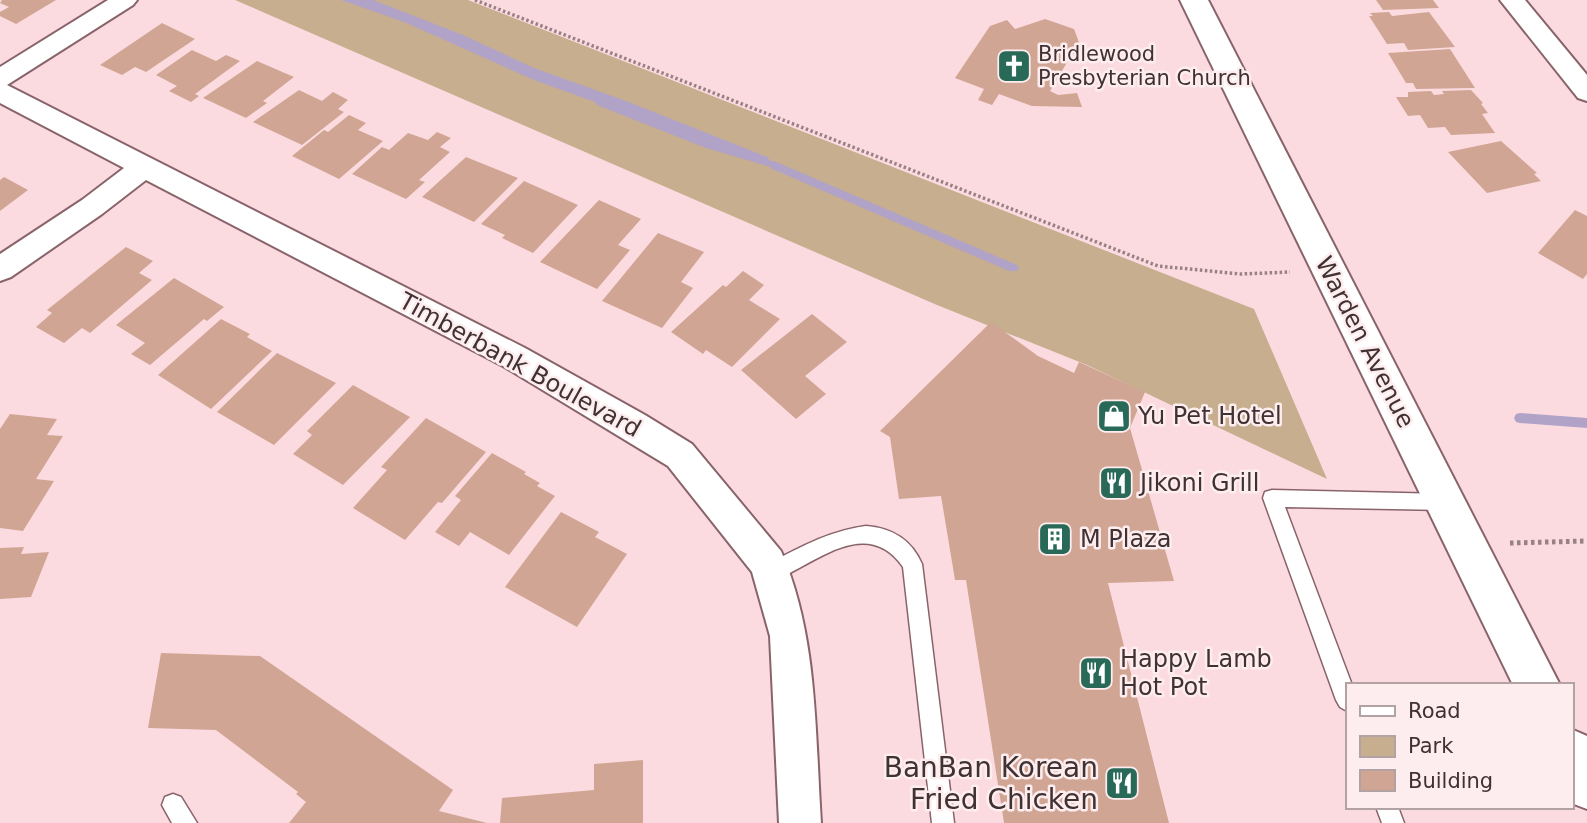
<svg xmlns="http://www.w3.org/2000/svg" width="1587" height="823" viewBox="0 0 1587 823" font-family="'DejaVu Sans',sans-serif">
<style>
.green{fill:#c6ae8e}
.water{fill:#b1a2c8}
.lines{fill:none;stroke-linecap:round;stroke-linejoin:round}
.stream{fill:#b1a2c8;fill-rule:evenodd}
.building{fill:#d0a594}
.service-casing{stroke:#88646a;stroke-width:3}
.minor-casing{stroke:#88646a;stroke-width:4}
.secondary-casing{stroke:#88646a;stroke-width:4}
.path-far1{stroke:#988184;stroke-width:3.5;stroke-dasharray:2.5 2.5;stroke-linecap:butt}
.path{stroke:#988184;stroke-width:5;stroke-dasharray:3.5 3.5;stroke-linecap:butt}
.service{fill:#fff;fill-rule:evenodd}
.minor{fill:#fff;fill-rule:evenodd}
.secondary{fill:#fff;fill-rule:evenodd}
.labels{text-anchor:middle;stroke-width:5;stroke-linejoin:round;paint-order:stroke}
.far-poi-label{font-size:21px;fill:#403133;stroke:#feedef;text-anchor:start}
.street-label{font-size:24px;fill:#403133;stroke:#feedef}
.poi-label{font-size:24px;fill:#403133;stroke:#feedef;text-anchor:start}
.near-poi-label{font-size:28px;fill:#403133;stroke:#feedef;text-anchor:end}
</style>
<rect width="100%" height="100%" fill="#fcdbe0"/>
<!-- green -->
<polygon class="green" points="235,0 468,0 1254,309 1327,479 1087,365 937,305"/>
<!-- water -->
<polygon class="water" points="341,0 373,0 463,35 534,68 626,101 767,157 774,165 771,167 706,148 597,105 595,102 534,80 404,22"/>
<g class="lines">
<!-- stream -->
<g class="stream">
<polygon points="774,161 1017,265 1019,268 1017,271 1009,271 770,168 770,162"/>
<polygon points="1520,413 1587,418 1587,428 1520,423 1516,422 1514,418 1516,414"/>
</g>
</g>
<!-- building -->
<g class="building">
<polygon points="2,0 56,0 16,24 0,16 0,12 9,7 0,3"/>
<polygon points="1376,0 1433,0 1439,8 1383,10"/>
<polygon points="1389,12 1392,16 1429,12 1455,47 1408,50 1404,43 1387,44 1369,16 1373,16 1370,13"/>
<polygon points="1045,19 1074,29 1083,53 1072,54 1050,91 1058,95 1077,93 1082,107 1032,106 999,94 992,105 978,100 984,89 955,78 990,26 1007,20 1015,29"/>
<polygon points="162,23 195,39 146,72 135,67 122,75 100,65"/>
<polygon points="1450,49 1475,88 1416,89 1413,83 1406,83 1388,53"/>
<polygon points="192,50 216,61 226,55 240,61 195,94 199,96 191,102 169,91 177,86 156,75"/>
<polygon points="257,61 294,77 263,101 267,103 246,118 203,98"/>
<polygon points="299,90 322,101 333,92 348,100 338,109 344,112 302,145 253,122"/>
<polygon points="1471,90 1483,103 1481,104 1488,113 1482,114 1495,133 1451,135 1445,127 1428,128 1420,115 1408,116 1396,97 1408,97 1408,92 1431,91 1434,95 1444,94 1442,91"/>
<polygon points="349,115 366,123 358,130 383,141 339,179 292,156 324,130 328,132"/>
<polygon points="437,132 451,138 440,147 450,152 419,180 425,182 406,199 352,174 382,147 389,150 408,133 428,140"/>
<polygon points="1501,141 1537,173 1534,174 1541,181 1487,193 1448,152"/>
<polygon points="466,157 518,178 474,222 422,197"/>
<polygon points="4,177 28,190 0,211 0,180"/>
<polygon points="524,181 578,205 533,253 502,238 505,235 481,224"/>
<polygon points="599,200 641,219 618,245 630,250 597,289 540,262"/>
<polygon points="1575,210 1587,216 1587,274 1583,279 1538,253"/>
<polygon points="658,233 704,252 681,282 693,288 662,328 602,301"/>
<polygon points="126,247 153,261 139,273 152,280 90,333 82,328 64,343 36,327 52,313 47,310"/>
<polygon points="743,271 764,285 749,300 780,319 732,367 706,350 703,354 671,332 723,285 726,287"/>
<polygon points="174,278 224,307 207,321 204,319 150,365 131,354 145,343 116,325"/>
<polygon points="812,314 847,342 805,376 826,394 796,419 741,370"/>
<polygon points="221,319 250,334 247,337 272,351 211,409 158,375"/>
<polygon points="991,322 1038,356 1074,373 1079,362 1145,392 1130,428 1174,581 1108,583 1169,823 1004,823 966,580 955,580 941,496 899,499 890,437 880,431"/>
<polygon points="277,353 336,383 274,445 217,412"/>
<polygon points="353,385 410,417 343,485 293,454 312,435 307,431"/>
<polygon points="10,414 57,419 47,435 63,436 36,479 54,481 23,531 0,528 0,429"/>
<polygon points="426,418 486,452 442,503 438,502 405,540 353,508 387,470 381,467"/>
<polygon points="492,453 526,472 524,474 540,483 537,486 555,496 509,555 470,532 459,546 435,532 461,500 455,496"/>
<polygon points="561,512 599,532 595,537 627,554 577,627 505,587"/>
<polygon points="24,547 21,554 49,552 31,597 0,599 0,548"/>
<polygon points="161,653 260,656 453,790 439,811 487,823 289,823 306,802 296,794 298,792 216,730 148,728"/>
<polygon points="643,760 643,823 500,823 502,798 594,790 594,764"/>
</g>
<g class="lines">
<!-- service casing -->
<g class="service-casing">
<g id="service">
<polygon points="1272,490 1445,494 1452,496 1454,502 1452,508 1445,510 1285,507 1352,685 1347,685 1347,711 1340,707 1336,700 1263,498 1265,492"/>
<path d="M866 526C892 528 911 539 922 564L954 823H932L903 567C866 514 814 565 771 582L764 580 761 573 764 566C797 549 828 531 866 526Z"/>
<polygon points="173,794 181,797 197,823 172,823 162,805 165,797"/>
<polygon points="1376,807 1398,807 1404,823 1382,823"/>
</g>
</g>
<!-- minor casing -->
<g class="minor-casing">
<g id="minor">
<path d="M108 0H137L133 5 7 85 525 348 645 415 692 444 781 551C818 636 815 732 821 823H779L770 636 752 572 668 466 503 366 146 180 102 214 11 277 0 281V254L82 200 124 168 0 103V67Z"/>
<polygon points="1500,0 1525,0 1587,75 1587,101 1578,98"/>
</g>
</g>
<!-- secondary casing -->
<g class="secondary-casing">
<g id="secondary">
<polygon points="1180,0 1208,0 1560,685 1513,685"/>
<polygon points="1571,729 1587,736 1587,809 1571,803"/>
</g>
</g>
<!-- path-far1 -->
<polyline class="path-far1" points="475,0 1158,266 1241,274 1290,272"/>
<!-- path -->
<polyline class="path" points="1510,543 1587,541"/>
<!-- service -->
<use href="#service" class="service"/>
<!-- minor -->
<use href="#minor" class="minor"/>
<!-- secondary -->
<use href="#secondary" class="secondary"/>
</g>
<!-- icons -->
<defs>
<g id="church-square" transform="scale(1.75)"><rect x="-9" y="-9" width="18" height="18" rx="4" fill="#286958" stroke="#feedef"/><path d="M-1.2-6h2.4v3.5h3.3v2.4h-3.3V6h-2.4V-.1h-3.3v-2.4h3.3Z" fill="#fff"/></g>
<g id="shop-square" transform="scale(1.75)"><rect x="-9" y="-9" width="18" height="18" rx="4" fill="#286958" stroke="#feedef"/><path d="M-5-2.5h2.3a2.7 3.5 0 0 1 5.4 0H5L5.5 6h-11ZM-1.5-2.5h3a1.5 2.3 0 0 0-3 0Z" fill="#fff"/></g>
<g id="restaurant-square" transform="scale(1.75)"><rect x="-9" y="-9" width="18" height="18" rx="4" fill="#286958" stroke="#feedef"/><path d="M-5-6h1v4h1v-4h1v4h1v-4h1v5L-1.5 .5V6h-2V.5L-5-1ZM5-6V6H3V1.5H1.5Q1.5-4 5-6Z" fill="#fff"/></g>
<g id="building-square" transform="scale(1.75)"><rect x="-9" y="-9" width="18" height="18" rx="4" fill="#286958" stroke="#feedef"/><path d="M-4-6H4V6H1V3H-1V6H-4ZM-2.5-4.3h1.7v1.8h-1.7ZM.8-4.3h1.7v1.8H.8ZM-2.5-1h1.7V.8h-1.7ZM.8-1h1.7V.8H.8Z" fill="#fff"/></g>
</defs>
<g fill-rule="evenodd">
<use href="#church-square" x="1014" y="66"/>
<use href="#shop-square" x="1114" y="416"/>
<use href="#restaurant-square" x="1116" y="483"/>
<use href="#building-square" x="1055" y="539"/>
<use href="#restaurant-square" x="1096" y="673"/>
<use href="#restaurant-square" x="1122" y="783"/>
</g>
<g class="labels">
<!-- far-poi labels -->
<g class="far-poi-label">
<text x="1038" y="61">Bridlewood<tspan x="1038" dy="24">Presbyterian Church</tspan></text>
</g>
<!-- street labels -->
<g class="street-label">
<text transform="translate(1365 342) rotate(63)" y="8">Warden Avenue</text>
<text transform="translate(520 365) rotate(29)" y="8">Timberbank Boulevard</text>
</g>
<!-- poi labels -->
<g class="poi-label">
<text x="1138" y="424">Yu Pet Hotel</text>
<text x="1140" y="491">Jikoni Grill</text>
<text x="1080" y="547">M Plaza</text>
<text x="1120" y="667">Happy Lamb<tspan x="1120" dy="28">Hot Pot</tspan></text>
</g>
<!-- near-poi labels -->
<g class="near-poi-label">
<text x="1098" y="777">BanBan Korean<tspan x="1098" dy="32">Fried Chicken</tspan></text>
</g>
</g>
<!-- legend -->
<rect x="1346" y="683" width="228" height="126" fill="#feedef" stroke="#b2a2a4" stroke-width="2"/>
<rect x="1360" y="706" width="35" height="10" fill="#ffffff" stroke="#b2a2a4" stroke-width="2"/>
<text x="1408" y="718" font-size="21" fill="#403133">Road</text>
<rect x="1360" y="736" width="35" height="21" fill="#c6ae8e" stroke="#b2a2a4" stroke-width="2"/>
<text x="1408" y="753" font-size="21" fill="#403133">Park</text>
<rect x="1360" y="770" width="35" height="21" fill="#d0a594" stroke="#b2a2a4" stroke-width="2"/>
<text x="1408" y="788" font-size="21" fill="#403133">Building</text>
</svg>
